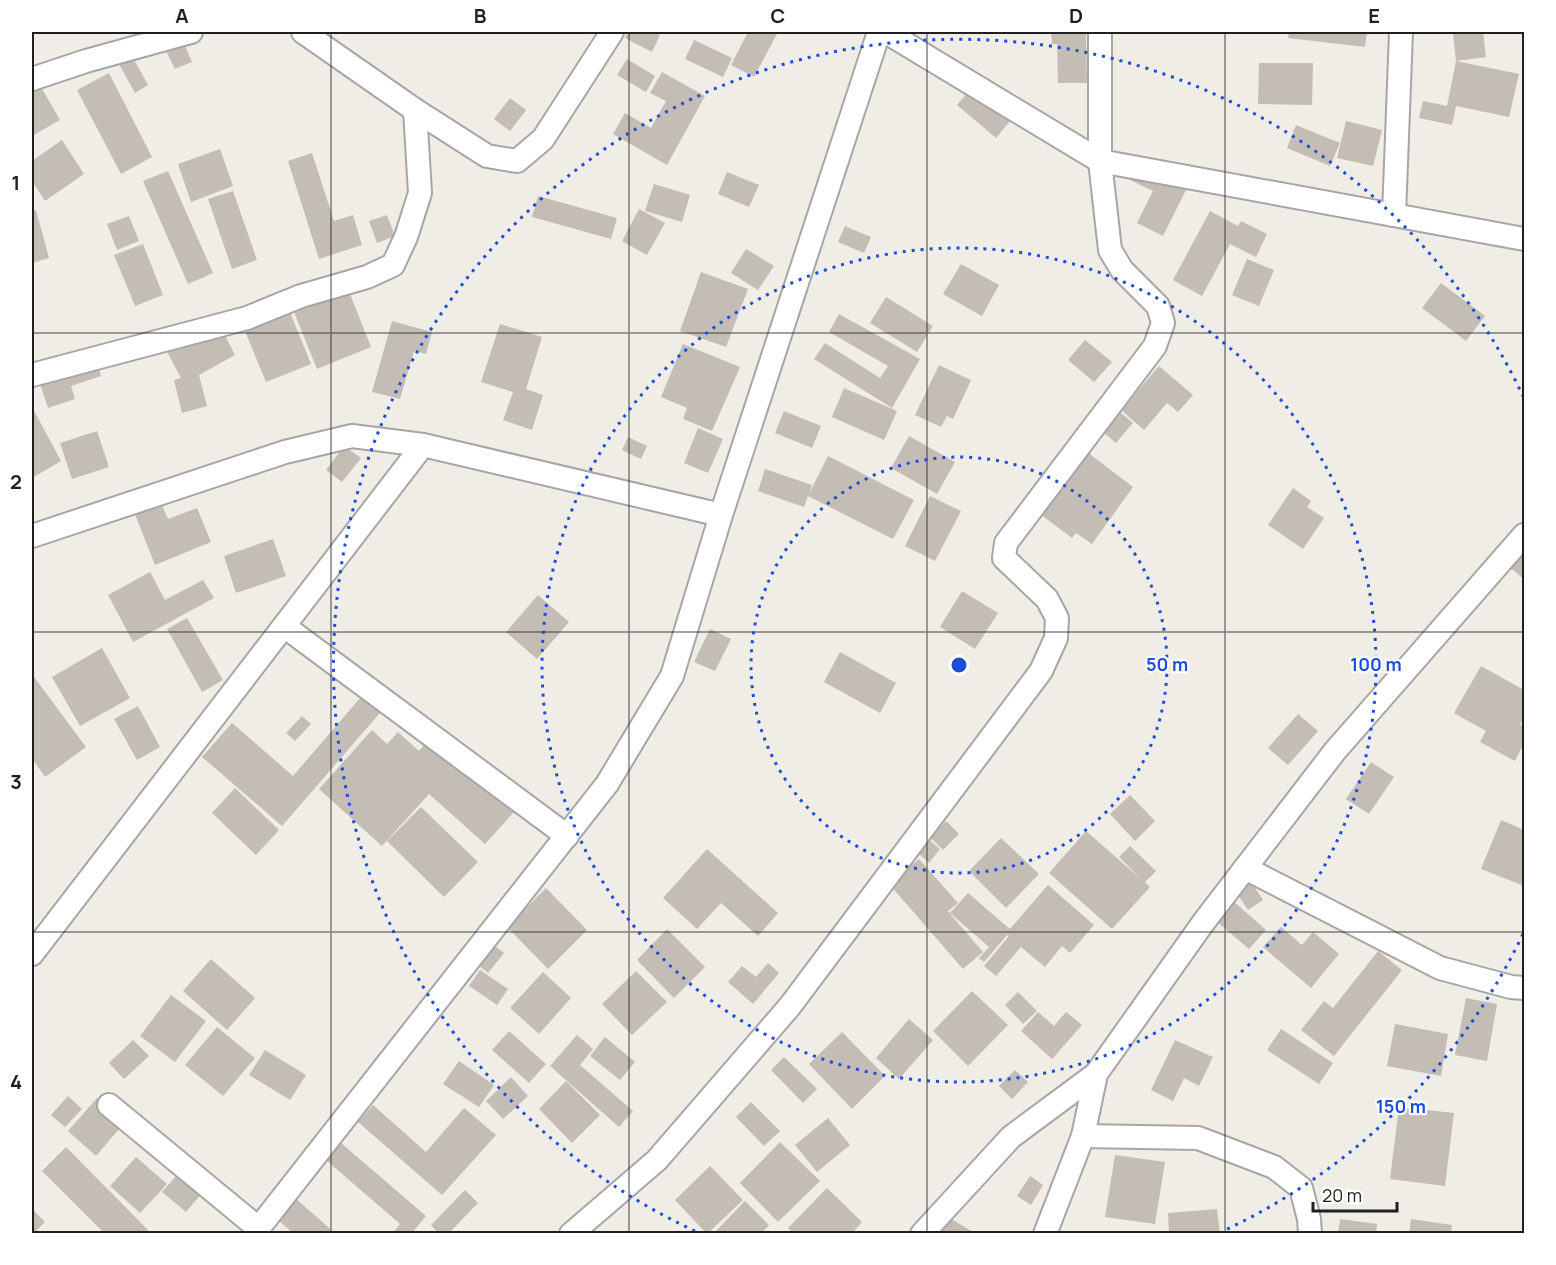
<svg xmlns="http://www.w3.org/2000/svg" width="1556" height="1265" viewBox="0 0 1556 1265" font-family="Manrope,sans-serif">
<style>
.building{fill:#c4bdb5}
.lines{fill:none;stroke-linecap:round;stroke-linejoin:round}
.street-casing{stroke:#a6a6a6;stroke-width:26}
.street{stroke:#fff;stroke-width:22}
.grid{fill:none;stroke:#1f1f1f;stroke-width:1.5;stroke-opacity:0.55}
.ring{fill:none;stroke:#1d4ed8;stroke-width:3;stroke-dasharray:3 6}
.centre{fill:#1d4ed8;stroke:#fff;stroke-width:3}
.ring-label{font-size:18px;text-anchor:middle;font-weight:bold;fill:#1d4ed8;stroke:#fff;stroke-width:4.5;stroke-linejoin:round;paint-order:stroke}
.neatline{fill:none;stroke:#1f1f1f;stroke-width:2}
.grid-label{font-size:20px;text-anchor:middle;font-weight:bold;fill:#1f1f1f}
</style>
<rect width="100%" height="100%" fill="#efede5"/>
<!-- building -->
<g class="building">
<polygon points="628,32 653,32 660,35 652,52 625,38"/>
<polygon points="748,32 778,32 754,77 731,65"/>
<polygon points="1051,32 1086,32 1087,83 1058,83 1057,44 1052,44"/>
<polygon points="1289,32 1367,32 1365,47 1288,38"/>
<polygon points="1453,32 1483,32 1486,57 1456,61"/>
<polygon points="182,39 192,62 175,69 164,47"/>
<polygon points="694,40 732,58 723,77 685,59"/>
<polygon points="132,56 148,85 135,93 119,64"/>
<polygon points="627,59 655,76 646,92 617,75"/>
<polygon points="1456,61 1519,74 1509,117 1456,106 1452,125 1419,118 1423,101 1447,106"/>
<polygon points="1259,63 1313,63 1312,105 1258,104"/>
<polygon points="662,72 705,96 667,165 613,134 625,113 651,128 666,101 650,93"/>
<polygon points="109,73 152,157 121,174 77,90"/>
<polygon points="982,75 1021,108 996,138 957,105"/>
<polygon points="37,80 60,120 32,136 32,84"/>
<polygon points="510,98 526,110 510,131 494,119"/>
<polygon points="1346,121 1382,130 1373,166 1337,158"/>
<polygon points="1296,125 1340,143 1330,166 1287,148"/>
<polygon points="62,140 84,174 45,201 32,181 32,161"/>
<polygon points="220,149 233,186 191,202 178,164"/>
<polygon points="312,153 334,221 353,215 362,245 319,259 288,161"/>
<polygon points="1135,159 1188,186 1163,236 1137,223 1153,191 1126,178"/>
<polygon points="168,171 213,273 188,284 143,181"/>
<polygon points="727,172 759,185 749,207 718,194"/>
<polygon points="654,184 690,195 682,222 645,211"/>
<polygon points="233,191 257,260 232,269 208,199"/>
<polygon points="538,196 617,218 611,239 532,217"/>
<polygon points="639,209 665,223 647,255 622,241"/>
<polygon points="36,210 49,258 32,263 32,211"/>
<polygon points="1210,211 1238,226 1241,221 1267,234 1256,257 1230,244 1202,296 1173,280"/>
<polygon points="387,215 395,236 377,243 369,221"/>
<polygon points="129,216 139,241 117,250 107,224"/>
<polygon points="845,226 871,237 864,253 838,242"/>
<polygon points="143,244 163,295 135,306 114,255"/>
<polygon points="746,249 774,266 758,290 731,273"/>
<polygon points="1247,259 1274,270 1259,306 1232,295"/>
<polygon points="961,264 999,285 982,316 943,294"/>
<polygon points="701,272 748,289 726,347 680,331"/>
<polygon points="1441,283 1485,316 1466,341 1422,308"/>
<polygon points="346,284 371,347 317,369 292,307"/>
<polygon points="886,297 933,326 917,352 870,323"/>
<polygon points="285,300 311,364 266,382 240,319"/>
<polygon points="839,314 920,359 892,408 814,359 825,343 880,378 888,366 829,332"/>
<polygon points="216,318 235,355 199,375 207,406 182,413 174,380 181,378 164,346"/>
<polygon points="392,321 432,332 426,354 414,351 400,399 372,392"/>
<polygon points="500,324 542,337 526,389 543,395 532,430 503,420 513,392 481,382"/>
<polygon points="1085,340 1112,362 1094,382 1068,360"/>
<polygon points="683,344 740,367 712,431 683,419 687,408 661,397"/>
<polygon points="93,349 101,376 71,386 75,399 48,408 35,368"/>
<polygon points="939,365 971,380 953,419 947,416 941,427 915,415"/>
<polygon points="1159,366 1193,395 1178,412 1167,403 1144,430 1121,410"/>
<polygon points="844,388 897,411 884,440 832,417"/>
<polygon points="32,407 61,461 32,478"/>
<polygon points="784,411 821,426 812,448 775,433"/>
<polygon points="1120,412 1133,423 1116,443 1103,432"/>
<polygon points="698,428 723,439 708,473 684,463"/>
<polygon points="97,431 109,467 72,479 60,443"/>
<polygon points="909,436 955,462 937,494 891,468"/>
<polygon points="628,437 647,446 641,459 622,450"/>
<polygon points="344,446 361,458 342,482 326,470"/>
<polygon points="1087,452 1133,487 1092,544 1076,533 1072,538 1040,514"/>
<polygon points="828,456 914,500 893,539 808,496 804,507 758,491 765,469 812,485 809,494"/>
<polygon points="1293,488 1311,501 1307,507 1324,518 1303,549 1268,525"/>
<polygon points="930,496 961,511 935,561 905,546"/>
<polygon points="160,501 168,519 197,508 211,542 155,565 134,512"/>
<polygon points="1524,537 1524,579 1504,563"/>
<polygon points="273,539 286,576 236,593 224,556"/>
<polygon points="150,572 165,600 203,580 214,598 133,642 108,595"/>
<polygon points="962,591 998,613 975,649 940,627"/>
<polygon points="538,595 569,622 537,659 506,632"/>
<polygon points="187,618 223,680 202,692 167,629"/>
<polygon points="710,629 731,639 715,671 694,662"/>
<polygon points="102,648 130,698 80,726 52,677"/>
<polygon points="840,652 896,683 880,713 824,682"/>
<polygon points="1481,666 1524,690 1524,716 1520,725 1524,727 1524,743 1515,761 1480,742 1486,731 1454,713"/>
<polygon points="34,677 86,747 45,777 32,758 32,678"/>
<polygon points="367,690 386,706 282,826 202,757 232,723 293,776"/>
<polygon points="138,706 160,747 137,760 114,719"/>
<polygon points="1298,714 1318,731 1288,765 1268,748"/>
<polygon points="302,716 311,724 295,741 286,733"/>
<polygon points="372,730 387,744 398,732 419,751 431,737 514,812 485,844 429,794 382,846 319,789"/>
<polygon points="1371,762 1394,777 1369,814 1346,799"/>
<polygon points="235,788 279,830 256,855 212,813"/>
<polygon points="1130,795 1155,821 1135,841 1110,814"/>
<polygon points="421,807 478,862 444,897 387,841"/>
<polygon points="1501,820 1524,830 1524,886 1481,869"/>
<polygon points="946,821 959,834 943,850 930,837"/>
<polygon points="1086,831 1141,879 1119,857 1130,846 1156,871 1145,882 1150,887 1112,929 1049,873"/>
<polygon points="925,836 940,849 929,863 914,849"/>
<polygon points="1001,838 1039,874 1006,908 969,871"/>
<polygon points="707,849 778,913 758,936 721,903 697,929 663,898"/>
<polygon points="919,859 958,903 948,911 946,909 983,952 963,969 889,884"/>
<polygon points="1251,882 1263,900 1248,910 1236,892"/>
<polygon points="1048,885 1094,925 1070,953 1062,946 1045,967 1021,947 996,976 984,966 1009,936 1007,935 984,962 979,958 989,947 950,913 968,893 1010,929"/>
<polygon points="546,888 587,930 548,969 507,927"/>
<polygon points="1232,900 1266,930 1249,949 1215,920"/>
<polygon points="1281,927 1302,945 1313,932 1339,954 1311,988 1263,947"/>
<polygon points="667,929 705,967 674,998 637,960"/>
<polygon points="493,944 504,953 488,973 477,964"/>
<polygon points="1378,951 1402,970 1334,1056 1301,1030 1324,1001 1333,1008"/>
<polygon points="211,959 255,998 227,1030 183,991"/>
<polygon points="768,963 779,973 753,1004 728,982 742,966 756,977"/>
<polygon points="480,970 508,989 497,1005 469,986"/>
<polygon points="636,971 667,1002 632,1035 602,1004"/>
<polygon points="543,972 571,998 539,1034 510,1008"/>
<polygon points="972,991 1008,1025 968,1066 933,1031"/>
<polygon points="1018,992 1037,1011 1023,1024 1005,1005"/>
<polygon points="171,995 206,1021 175,1062 140,1036"/>
<polygon points="1466,998 1497,1004 1487,1061 1455,1055"/>
<polygon points="1038,1012 1054,1026 1066,1012 1082,1025 1052,1059 1021,1031"/>
<polygon points="909,1019 933,1040 899,1079 876,1058"/>
<polygon points="1395,1024 1448,1034 1441,1076 1387,1066"/>
<polygon points="217,1027 255,1058 223,1096 185,1065"/>
<polygon points="1281,1029 1333,1063 1319,1084 1267,1050"/>
<polygon points="509,1031 546,1064 529,1083 492,1050"/>
<polygon points="842,1032 885,1076 852,1109 809,1064"/>
<polygon points="577,1035 593,1049 580,1065 633,1111 619,1127 550,1066"/>
<polygon points="605,1037 635,1062 620,1080 590,1056"/>
<polygon points="133,1040 149,1056 124,1079 109,1063"/>
<polygon points="1175,1040 1213,1057 1199,1086 1184,1078 1173,1101 1151,1090"/>
<polygon points="265,1050 306,1075 290,1100 249,1075"/>
<polygon points="784,1057 817,1089 803,1103 771,1070"/>
<polygon points="459,1061 494,1085 479,1107 443,1084"/>
<polygon points="1015,1070 1028,1082 1012,1099 999,1086"/>
<polygon points="511,1077 528,1096 503,1119 486,1101"/>
<polygon points="566,1081 600,1115 572,1143 539,1109"/>
<polygon points="68,1096 82,1109 65,1127 51,1115"/>
<polygon points="97,1098 125,1122 96,1156 68,1131"/>
<polygon points="751,1102 780,1131 764,1146 736,1117"/>
<polygon points="373,1105 426,1152 464,1108 496,1135 442,1195 358,1122"/>
<polygon points="1399,1107 1454,1113 1445,1186 1390,1179"/>
<polygon points="828,1118 850,1145 817,1172 795,1145"/>
<polygon points="780,1142 820,1181 778,1222 740,1183"/>
<polygon points="341,1143 426,1216 411,1234 392,1234 400,1224 326,1160"/>
<polygon points="66,1147 148,1230 144,1234 105,1234 42,1171"/>
<polygon points="1115,1155 1165,1162 1155,1224 1105,1217"/>
<polygon points="136,1157 167,1184 140,1213 110,1186"/>
<polygon points="185,1166 208,1186 186,1212 162,1192"/>
<polygon points="710,1166 743,1200 707,1234 675,1200"/>
<polygon points="1030,1176 1043,1185 1031,1205 1017,1196"/>
<polygon points="827,1188 862,1222 851,1234 794,1234 788,1228"/>
<polygon points="465,1190 478,1203 448,1234 439,1234 431,1225"/>
<polygon points="295,1198 336,1234 294,1234 277,1219"/>
<polygon points="745,1201 769,1225 761,1234 713,1234"/>
<polygon points="32,1209 45,1222 33,1234 32,1234"/>
<polygon points="1217,1209 1220,1234 1169,1234 1168,1213"/>
<polygon points="950,1218 976,1234 940,1234"/>
<polygon points="1340,1219 1377,1224 1376,1234 1338,1234"/>
<polygon points="1411,1219 1452,1225 1451,1234 1409,1234"/>
</g>
<g class="lines">
<!-- street casing -->
<g class="street-casing">
<g id="street">
<polyline points="303,32 415,110 487,156 517,161 543,139 612,32"/>
<polyline points="886,32 1100,161 1524,239"/>
<polyline points="32,79 86,61 191,32"/>
<polyline points="1394,215 1401,32"/>
<polyline points="32,375 247,318 301,296 367,277 393,265 406,237 420,193 415,110"/>
<polyline points="32,536 285,452 352,436 423,445 721,515"/>
<polyline points="284,626 567,836"/>
<polyline points="1245,868 1440,968 1511,987 1524,988"/>
<polyline points="32,954 423,445"/>
<polyline points="109,1105 258,1228"/>
<polyline points="1083,1136 1198,1138 1274,1167 1301,1188 1309,1219 1310,1234"/>
<polyline points="254,1234 607,784 672,676 721,515 879,32"/>
<polyline points="571,1234 657,1160 790,1006 1041,671 1056,638 1057,618 1047,599 1004,558 1006,543 1155,346 1163,323 1158,306 1122,270 1110,250 1100,161 1100,32"/>
<polyline points="922,1234 1011,1137 1096,1074"/>
<polyline points="1045,1234 1083,1136 1096,1074 1203,923 1335,751 1524,535"/>
</g>
</g>
<!-- street -->
<use href="#street" class="street"/>
</g>
<!-- grid -->
<path class="grid" d="M331 32V1234M629 32V1234M927 32V1234M1225 32V1234M32 333H1524M32 632H1524M32 932H1524"/>
<!-- distance rings -->
<g class="ring">
<circle cx="959" cy="665" r="208"/>
<circle cx="959" cy="665" r="417"/>
<path d="M1523 934A625 625 0 0 1 1223 1231M695 1231A625 625 0 1 1 1523 396"/>
</g>
<circle cx="959" cy="665" r="9" class="centre"/>
<g class="ring-label">
<text x="1167" y="671">50 m</text>
<text x="1376" y="671">100 m</text>
<text x="1401" y="1113">150 m</text>
</g>
<!-- border -->
<rect width="1556" height="1265" fill="none" stroke="#ffffff" stroke-width="66"/>
<!-- scale -->
<path d="M1313 1202v9h84v-9" fill="none" stroke="#1f1f1f" stroke-width="3"/>
<text x="1322" y="1202" font-size="18" fill="#1f1f1f" stroke="#ffffff" stroke-width="4.5" paint-order="stroke">20 m</text>
<rect x="33" y="33" width="1490" height="1199" class="neatline"/>
<g class="grid-label">
<text x="182" y="23">A</text>
<text x="480" y="23">B</text>
<text x="778" y="23">C</text>
<text x="1076" y="23">D</text>
<text x="1374" y="23">E</text>
<text x="16" y="190">1</text>
<text x="16" y="489">2</text>
<text x="16" y="789">3</text>
<text x="16" y="1089">4</text>
</g>
</svg>
